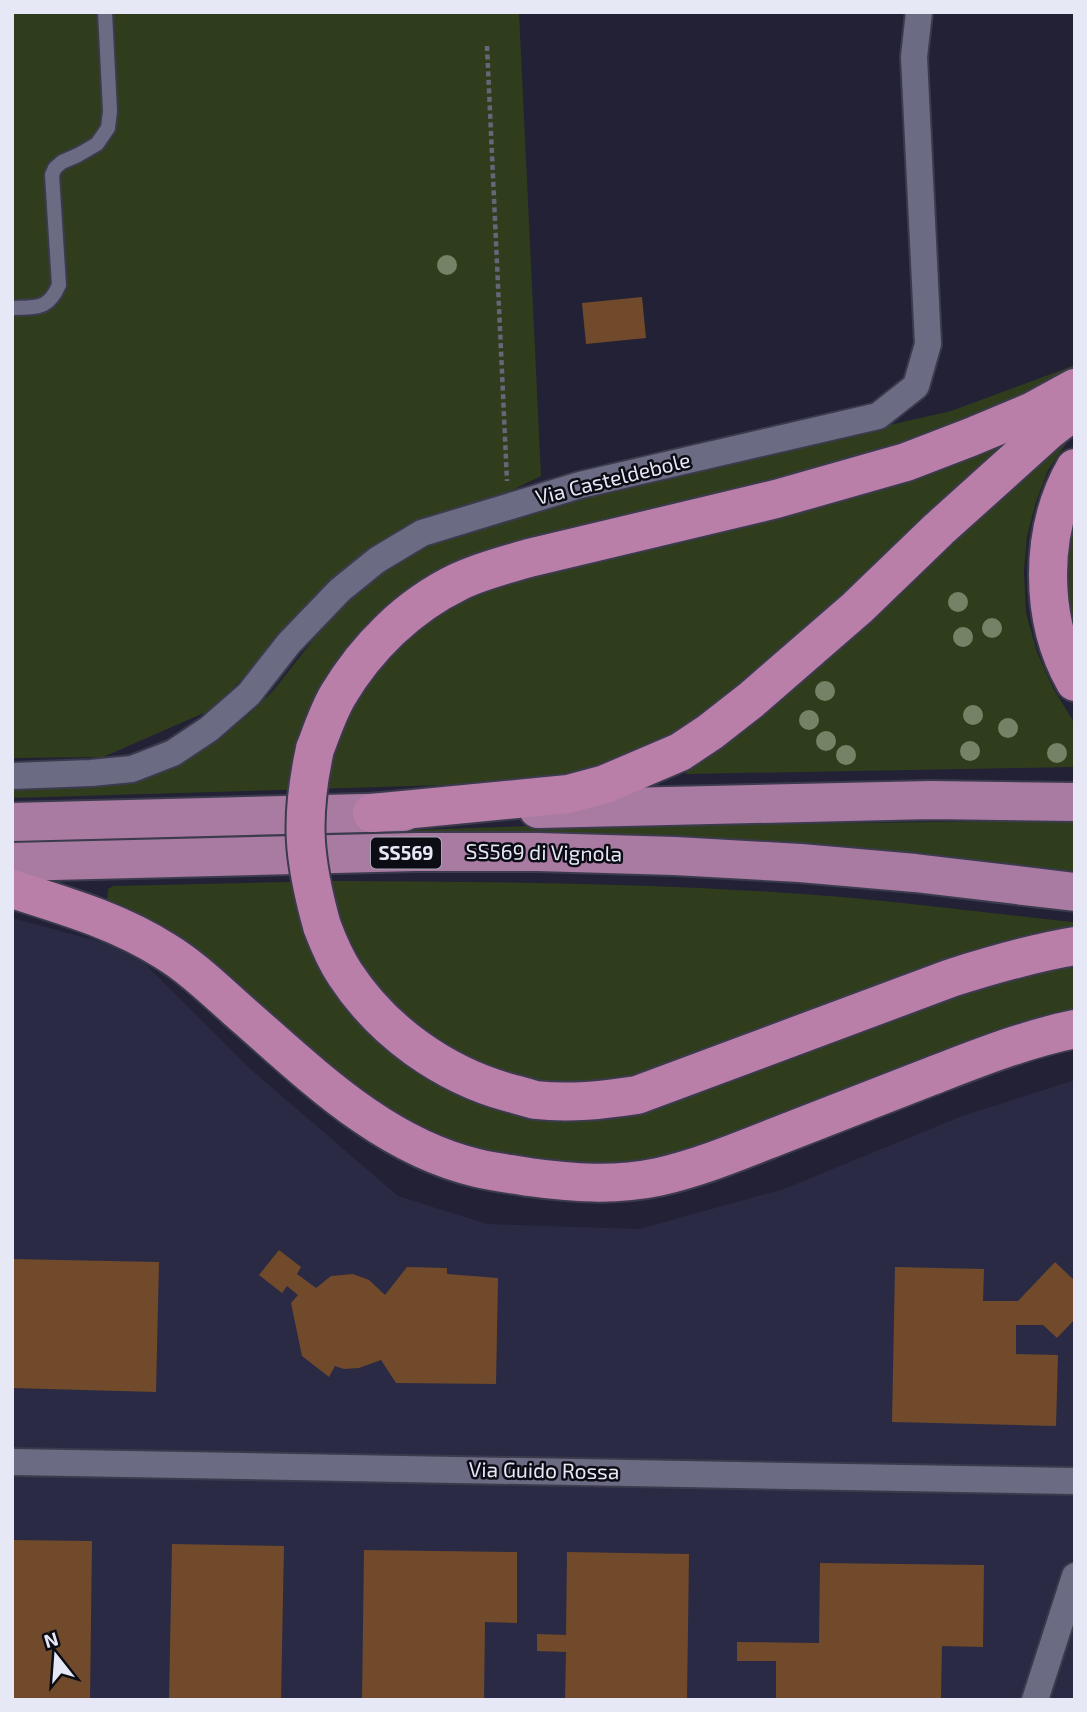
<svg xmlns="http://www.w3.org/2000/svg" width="1087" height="1712" viewBox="0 0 1087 1712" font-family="'Exo 2',sans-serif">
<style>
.built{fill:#2a2a44}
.green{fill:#303d1c}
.building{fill:#704a2a}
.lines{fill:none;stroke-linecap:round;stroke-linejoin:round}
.service-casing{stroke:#3b3b4d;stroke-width:18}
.minor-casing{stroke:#3b3b4d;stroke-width:30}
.trunk-casing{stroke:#3b3b4d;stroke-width:42}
.motorway-casing{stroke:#3b3b4d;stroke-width:42}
.path{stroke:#666679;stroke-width:4.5;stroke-dasharray:5 3.5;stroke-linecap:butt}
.service{stroke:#6b6b84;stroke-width:14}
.minor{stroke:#6b6b84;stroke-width:26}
.trunk{stroke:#aa7ba2;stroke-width:38}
.motorway{stroke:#ba7fa9;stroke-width:38}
.motorway-bridge-casing{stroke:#3b3b4d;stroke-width:42;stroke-linecap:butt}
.motorway-bridge{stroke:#ba7fa9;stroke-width:38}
.tree{fill:#748366}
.labels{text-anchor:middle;stroke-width:5;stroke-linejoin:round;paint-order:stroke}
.shield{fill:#0c0c15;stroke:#a5a6b2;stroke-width:2}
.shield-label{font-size:19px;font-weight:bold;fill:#e7e8f6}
.street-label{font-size:21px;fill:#e7e8f6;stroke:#0c0c15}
</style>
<rect width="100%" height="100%" fill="#222136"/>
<!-- built -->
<polygon class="built" points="12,918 131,950 249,1068 398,1196 487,1224 639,1229 784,1189 962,1116 1075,1080 1075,1700 12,1700"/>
<!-- green -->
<g class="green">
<polygon points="12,12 519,12 541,476 342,574 213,709 103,757 12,758"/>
<polygon points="1075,365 1075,374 980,420 400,599 343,727 356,700 372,674 420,623 477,589 999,439 1007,448 698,722 631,760 549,779 509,783 12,798 12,784 209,741 246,717 272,692 340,606 388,567 427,544 577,497 784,449 951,411"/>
<polygon points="1072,435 1048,470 1036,502 1027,536 1024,571 1026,613 1037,652 1053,688 1075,724 1075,767 686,774 686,768"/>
<polygon points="1075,498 1075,645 1064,613 1067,529"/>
<polygon points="1075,820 1075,874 957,858 863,849 747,841 592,834 325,833 591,824 871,823"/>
<path d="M335 881C504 882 673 883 842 897 919 904 996 914 1073 922L1074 929 1021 939 932 969 692 1063 653 1075 617 1085 584 1089 553 1088 517 1081 455 1058 421 1036 392 1011 366 981 350 954 333 916 301 924 315 960 341 999 368 1028 395 1052 428 1074 469 1096 506 1109 537 1116 572 1118 611 1115 650 1109 689 1095 864 1025 872 1027C939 1002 1005 976 1075 962V1012C1025 1022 978 1042 931 1060 877 1081 823 1101 770 1122 726 1139 682 1157 636 1164 595 1171 552 1167 512 1160 471 1153 430 1141 395 1120 337 1086 289 1038 240 994 220 976 200 957 178 941 155 926 131 914 107 903L108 889 113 886Z"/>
</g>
<!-- building -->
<g class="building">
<polygon points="642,297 646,338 586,344 582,303"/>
<polygon points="279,1250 301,1267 297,1274 316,1288 331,1276 353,1274 369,1280 385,1295 407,1267 447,1268 447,1274 498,1278 496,1384 396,1383 381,1360 359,1368 344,1369 335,1366 329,1377 302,1356 291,1303 298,1295 287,1286 282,1293 259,1275"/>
<polygon points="12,1259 159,1262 156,1392 12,1388"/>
<polygon points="1055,1262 1075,1281 1075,1319 1057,1338 1043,1325 1016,1325 1016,1354 1058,1355 1056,1426 892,1422 895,1267 984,1269 983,1301 1018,1301"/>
<polygon points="12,1540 92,1541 90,1700 12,1700"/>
<polygon points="172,1544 284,1546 281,1700 169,1700"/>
<polygon points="364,1550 517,1552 517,1623 485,1622 484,1700 362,1700"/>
<polygon points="567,1552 689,1554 687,1700 565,1700 566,1652 537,1651 537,1634 566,1635"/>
<polygon points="820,1563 984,1565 983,1647 942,1646 941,1700 776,1700 776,1661 737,1661 737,1642 819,1643"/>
</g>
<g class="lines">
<!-- service casing -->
<g class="service-casing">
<path id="service" d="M12 308C37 307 48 310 59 285L52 175 55 168 62 162 78 155 97 144 108 128 110 111 105 12"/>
</g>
<!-- minor casing -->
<g class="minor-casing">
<g id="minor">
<polyline points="12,776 91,773 132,769 173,753 209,729 249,694 289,643 340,590 377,560 422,533 580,485 878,416 916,386 928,344 914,57 919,12"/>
<polyline points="12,1462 1075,1481"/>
<polyline points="1035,1700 1075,1576"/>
</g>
</g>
<!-- trunk casing -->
<g class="trunk-casing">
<g id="trunk">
<polyline points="538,809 931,800 1075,802"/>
<polyline points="12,822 404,812"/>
<polyline points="12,862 416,852 538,852 675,856 800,863 915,873 1075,892"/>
</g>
</g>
<!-- motorway casing -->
<g class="motorway-casing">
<g id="motorway">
<path d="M1075 468C1039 531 1039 619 1075 682"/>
<path d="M315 749C322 731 328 712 338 695 366 648 408 606 458 582 480 571 505 565 529 558L776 499 906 462 971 437 1033 411 1075 388"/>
<polyline points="372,813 568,794 605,784 680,752 710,732 751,700 857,608 939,529 1049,430 1075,410"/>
<path d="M12 889C65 906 118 921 165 951 193 968 217 992 242 1014 312 1075 383 1146 477 1168 494 1172 512 1174 529 1177 572 1183 615 1186 658 1177 698 1168 737 1152 775 1137 827 1117 878 1097 929 1077 976 1059 1025 1039 1075 1029"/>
<path d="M322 926C328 942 335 959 345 974 383 1032 444 1075 510 1093 519 1095 527 1098 536 1100 570 1104 603 1100 637 1095L951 978C992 965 1032 953 1075 946"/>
</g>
</g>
<!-- path -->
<polyline class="path" points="487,46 507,481"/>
<!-- service -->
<use href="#service" class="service"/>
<!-- minor -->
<use href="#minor" class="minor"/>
<!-- trunk -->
<use href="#trunk" class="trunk"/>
<!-- motorway -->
<use href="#motorway" class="motorway"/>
<!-- motorway-bridge casing -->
<g class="motorway-bridge-casing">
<path id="motorway-bridge" d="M315 749C300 818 303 858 322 926"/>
</g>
<!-- motorway-bridge -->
<use href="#motorway-bridge" class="motorway-bridge"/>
</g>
<!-- trees -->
<g class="tree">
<circle cx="447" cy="265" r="10"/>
<circle cx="958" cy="602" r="10"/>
<circle cx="992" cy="628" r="10"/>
<circle cx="963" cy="637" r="10"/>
<circle cx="825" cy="691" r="10"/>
<circle cx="973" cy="715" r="10"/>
<circle cx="809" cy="720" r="10"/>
<circle cx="1008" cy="728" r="10"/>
<circle cx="826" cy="741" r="10"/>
<circle cx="970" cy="751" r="10"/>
<circle cx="1057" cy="753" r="10"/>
<circle cx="846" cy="755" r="10"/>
</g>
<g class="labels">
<!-- shield labels -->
<rect class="shield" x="371" y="837.5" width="70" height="31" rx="5"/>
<g class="shield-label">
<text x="406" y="860">SS569</text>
</g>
<!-- street labels -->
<g class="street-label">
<text transform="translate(613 479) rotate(-14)" y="7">Via Casteldebole</text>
<text transform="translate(544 853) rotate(1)" y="7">SS569 di Vignola</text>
<text transform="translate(544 1471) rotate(1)" y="7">Via Guido Rossa</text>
</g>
</g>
<!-- border -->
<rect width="1087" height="1712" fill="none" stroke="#e7e8f6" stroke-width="28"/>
<!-- north arrow -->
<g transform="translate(56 1656) rotate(343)" stroke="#0c0c15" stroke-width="5" paint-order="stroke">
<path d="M0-5L12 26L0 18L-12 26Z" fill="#e7e8f6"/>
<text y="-10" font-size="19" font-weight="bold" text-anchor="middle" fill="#e7e8f6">N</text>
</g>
</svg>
